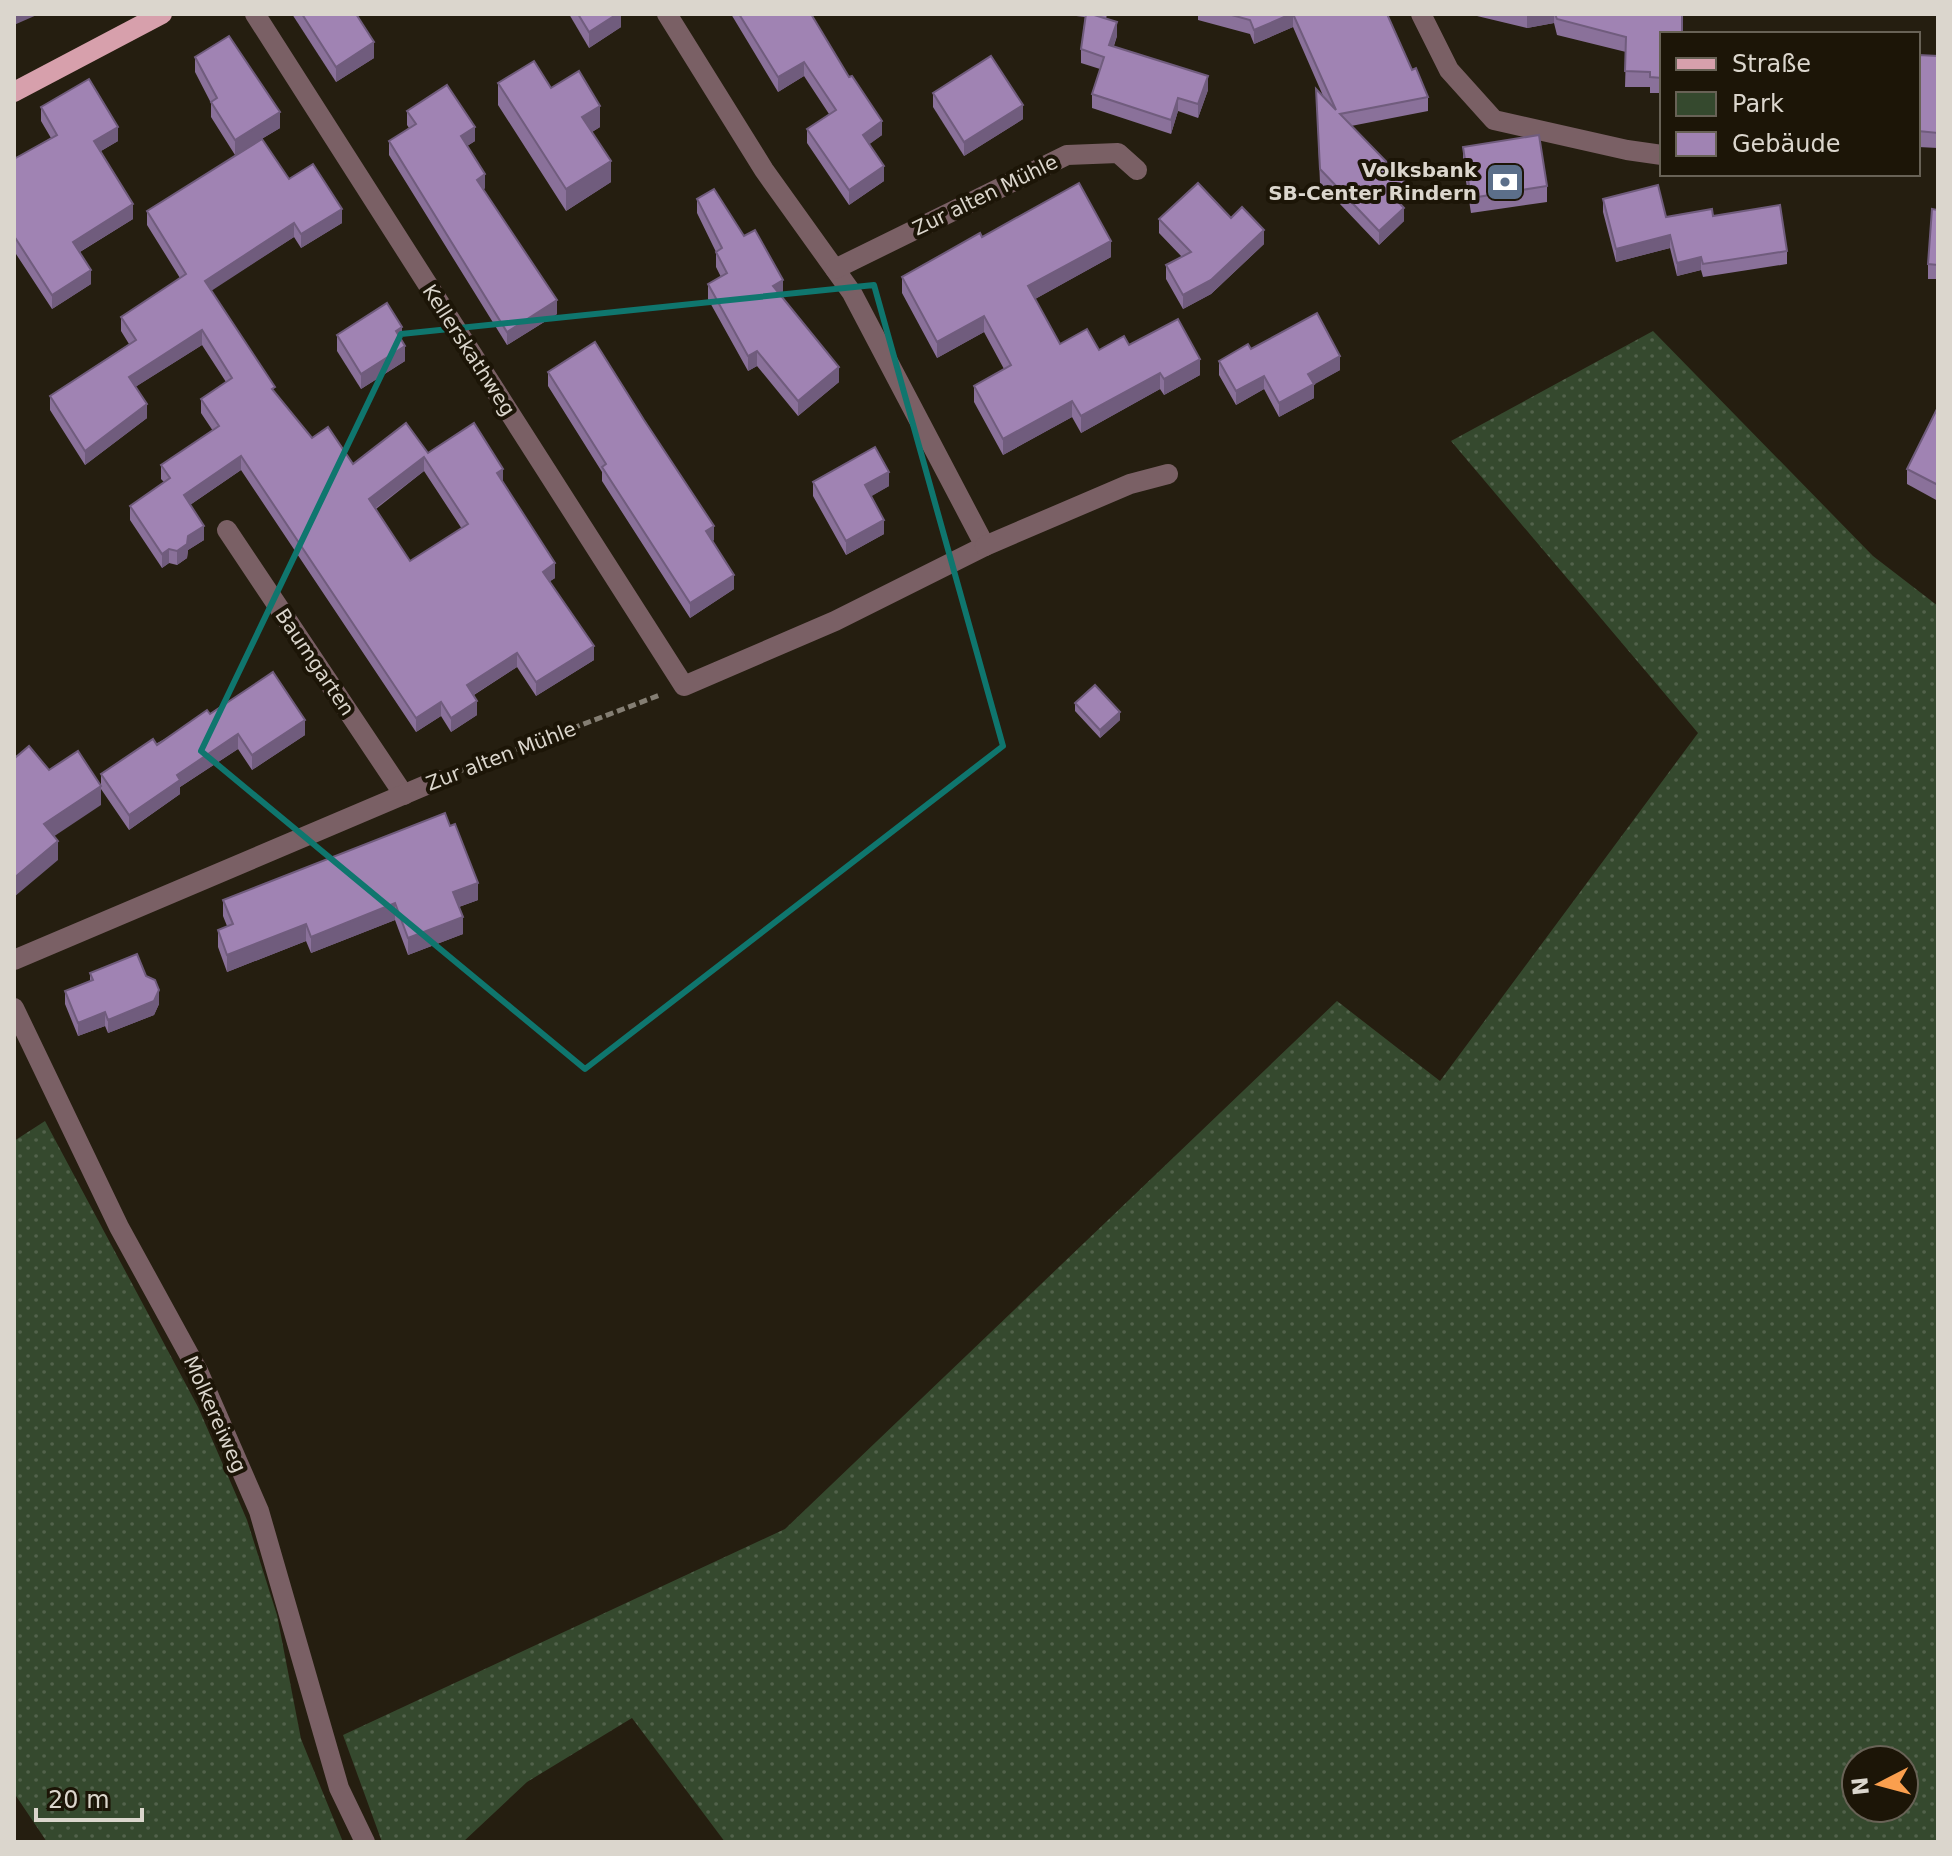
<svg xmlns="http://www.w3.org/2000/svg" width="1952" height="1856" viewBox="0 0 1952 1856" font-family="'DejaVu Sans',sans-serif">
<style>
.green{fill:url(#green-dots);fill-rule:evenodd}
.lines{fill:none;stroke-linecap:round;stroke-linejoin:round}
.path{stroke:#847e73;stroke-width:5;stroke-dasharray:8 4;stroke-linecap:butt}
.minor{stroke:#7a6065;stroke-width:20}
.major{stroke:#d7a0ac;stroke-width:20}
.wall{fill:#8a719a;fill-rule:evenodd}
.shaded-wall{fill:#705c7d}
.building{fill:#a083b3;stroke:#705c7d;stroke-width:2;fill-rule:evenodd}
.marked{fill:none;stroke:#0f766e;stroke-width:6;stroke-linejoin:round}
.labels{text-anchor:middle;stroke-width:8;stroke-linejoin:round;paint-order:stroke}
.poi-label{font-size:20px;font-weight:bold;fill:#dbd6cd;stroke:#1c1507;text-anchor:end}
.street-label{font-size:20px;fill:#dbd6cd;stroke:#1c1507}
</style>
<defs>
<pattern id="green-dots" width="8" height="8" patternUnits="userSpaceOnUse" patternTransform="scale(2)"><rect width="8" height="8" fill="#35492e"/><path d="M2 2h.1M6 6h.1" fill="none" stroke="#52624b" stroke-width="1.8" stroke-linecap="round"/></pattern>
</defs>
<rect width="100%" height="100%" fill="#251e10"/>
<!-- green -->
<g class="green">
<path d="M1653 331 1873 556 1938 606V1842H725L632 1718 527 1782 463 1842H382L343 1735 785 1529 1337 1001 1440 1081 1698 733 1451 441ZM1856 1760H1904V1808H1856Z"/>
<polygon points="45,1121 198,1407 247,1520 277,1615 301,1739 343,1842 47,1842 14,1793 14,1141"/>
</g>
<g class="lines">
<!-- path -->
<polyline class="path" points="460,771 660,695"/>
<!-- minor -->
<g class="minor">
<polyline points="255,14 684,686 835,621 985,546 852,293 764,170 667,14"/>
<polyline points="1421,14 1449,70 1494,120 1627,150 1662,155"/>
<polyline points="835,269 1067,155 1118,153 1137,170"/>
<polyline points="227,530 404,795"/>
<polyline points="985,546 1130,484 1168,474"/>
<polyline points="14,960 438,780"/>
<polyline points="14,1008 119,1227 198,1371 259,1511 339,1788 365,1842"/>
</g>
<!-- major -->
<polyline class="major" points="14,92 162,14"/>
</g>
<!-- wall -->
<g class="wall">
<polygon points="292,14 357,14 374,58 336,82"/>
<polygon points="569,14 621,14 621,27 589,48"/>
<polygon points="731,14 811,14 882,135 869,144 884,181 849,205 807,143 807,129 829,114 804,76 778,92"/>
<polygon points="1059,14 1107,14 1106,19 1117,36 1114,46 1208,90 1198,118 1178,111 1171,134 1092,108 1092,94 1100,69 1081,63 1081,49 1085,17"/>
<polygon points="1198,14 1387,14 1412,70 1428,97 1428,111 1351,126 1407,197 1400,204 1404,221 1379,245 1320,183 1316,89 1324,98 1293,27 1254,44 1250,34 1198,20"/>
<polygon points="1477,14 1682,14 1662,34 1662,93 1650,93 1650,87 1625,87 1626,52 1557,35 1554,23 1527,28 1477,16"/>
<polygon points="1918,55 1938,56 1938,148 1918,147"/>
<polygon points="195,57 280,128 235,155 211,117 211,103 195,72"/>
<polygon points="498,83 551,88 600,127 592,132 611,182 566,211 498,105"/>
<polygon points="933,93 1023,119 964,156 933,107"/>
<polygon points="41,107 118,141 101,151 133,219 80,252 91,284 52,309 16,254 14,159 51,138 41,121"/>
<polygon points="407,111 475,141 467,146 485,188 483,190 557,314 507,345 389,155 389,141 409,128 407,125"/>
<polygon points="1463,147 1547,186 1547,202 1471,213 1463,162"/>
<path d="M289 179 342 223 301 248 294 237 211 290 275 393 312 438 353 464 428 453 503 482 555 578 550 581 594 660 536 696 517 667 474 695 477 715 451 732 441 716 416 732 241 470 190 505 204 540 188 550 187 558 177 565 169 563 162 568 130 520V506L164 482 161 479V465L213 431 201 413V399L226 382 202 345 135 387 147 418 85 465 50 410V396L129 344 121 331V317L180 278 147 225V211ZM424 471 462 529 410 561 376 509Z"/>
<polygon points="697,199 744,236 783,295 781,296 839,382 798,416 757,366 748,371 708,299 708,284 721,277 716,267 716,252 697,213"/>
<polygon points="1603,199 1666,217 1713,216 1787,251 1787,264 1703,277 1701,270 1677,276 1670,248 1616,262 1603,212"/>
<polygon points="1938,210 1938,279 1928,279 1928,264"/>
<polygon points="1231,218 1264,244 1211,294 1183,309 1166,279 1166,265 1182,257 1159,233 1159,219"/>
<polygon points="982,237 1111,257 1035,299 1060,344 1099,350 1129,345 1200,375 1164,395 1160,389 1081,433 1072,417 1003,455 974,402 974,386 1004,369 984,332 937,358 902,293 902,277"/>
<polygon points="337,335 402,342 405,361 361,389 337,351"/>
<polygon points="1251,349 1340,370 1314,384 1314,398 1279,417 1264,389 1236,405 1219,375 1219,361"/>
<polygon points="548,372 714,540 712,541 734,589 690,618 602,481 602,472 548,386"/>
<polygon points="1938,407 1938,501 1907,484 1907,469"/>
<polygon points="813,482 889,486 871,496 884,534 846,555 813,496"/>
<polygon points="1075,703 1120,720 1100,738 1075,711"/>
<polygon points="210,714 305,735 252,770 238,749 180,787 180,794 129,830 101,789 101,774"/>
<polygon points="223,900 478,900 459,907 463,934 408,955 395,920 311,953 306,941 227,972 218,947 218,930 227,926 223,916"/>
<polygon points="90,973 146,976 159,1004 154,1015 108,1033 105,1026 78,1036 65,1004 65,991 90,981"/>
</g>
<!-- shaded-wall -->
<g class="shaded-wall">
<polygon points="14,14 39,14 14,25"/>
<polygon points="617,14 621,14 621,27 589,48 589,32"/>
<polygon points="1291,14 1293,14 1293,27 1254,44 1254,30"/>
<polygon points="1527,14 1554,14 1554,23 1527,28"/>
<polygon points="1117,22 1117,36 1109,58 1109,45"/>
<polygon points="374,42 374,58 336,82 336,67"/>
<polygon points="804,62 804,76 778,92 778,77"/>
<polygon points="1208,76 1208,90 1198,118 1198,104"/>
<polygon points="1178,98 1178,111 1171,134 1171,120"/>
<polygon points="1023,105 1023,119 964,156 964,142"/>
<polygon points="600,106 600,127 582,138 582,117"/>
<polygon points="280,112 280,128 235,155 235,140"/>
<polygon points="882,121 882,135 863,149 863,135"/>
<polygon points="118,127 118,141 94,155 94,141"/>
<polygon points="475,127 475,141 461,150 461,136"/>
<polygon points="611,161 611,182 566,211 566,189"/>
<polygon points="884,166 884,181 849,205 849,190"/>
<polygon points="485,174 485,188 477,194 477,180"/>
<polygon points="1407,183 1407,197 1393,210 1393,196"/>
<polygon points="133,204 133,219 73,256 73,242"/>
<polygon points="1404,208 1404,221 1379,245 1379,231"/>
<polygon points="342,209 342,223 301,248 301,234"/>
<polygon points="294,223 294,237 205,295 205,281"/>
<polygon points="1264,230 1264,244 1211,294 1183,309 1183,295"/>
<polygon points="1670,235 1670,248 1616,262 1616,249"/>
<polygon points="16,239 16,254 14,255 14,241"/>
<polygon points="1111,241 1111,257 1028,303 1028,286"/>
<polygon points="1701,257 1701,270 1677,276 1677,263"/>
<polygon points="91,270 91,284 52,309 52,295"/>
<polygon points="783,280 783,295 773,301 773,286"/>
<polygon points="557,300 557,314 507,345 507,332"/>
<polygon points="984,316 984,332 937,358 937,342"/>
<polygon points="402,327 402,343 396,331"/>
<polygon points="202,330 202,345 129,391 129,377"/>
<polygon points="405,346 405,361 361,389 361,374"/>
<polygon points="757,351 757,366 748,371 748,356"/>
<polygon points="1340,356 1340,370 1308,388 1308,374"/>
<polygon points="1200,359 1200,375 1164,395 1164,379"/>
<polygon points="839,367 839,382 798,416 798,401"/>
<polygon points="1160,373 1160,389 1081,433 1081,416"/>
<polygon points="1264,376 1264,389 1236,405 1236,391"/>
<polygon points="1314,384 1314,398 1279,417 1279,403"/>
<polygon points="1072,401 1072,417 1003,455 1003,439"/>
<polygon points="147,404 147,418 85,465 85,451"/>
<polygon points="241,456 241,470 184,509 184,495"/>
<polygon points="424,457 424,471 369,513 369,499"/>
<polygon points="503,469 503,483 497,473"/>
<polygon points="889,472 889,486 865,500 865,485"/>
<polygon points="884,520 884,534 846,555 846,541"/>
<polygon points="204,526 204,540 188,550 187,558 177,565 177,551 188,536"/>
<polygon points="714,526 714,540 706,545 706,531"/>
<polygon points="169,549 169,563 162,568 162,554"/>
<polygon points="555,563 555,578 543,586 543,572"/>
<polygon points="734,575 734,589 690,618 690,603"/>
<polygon points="594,646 594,660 536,696 536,682"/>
<polygon points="517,653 517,667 467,699 467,685"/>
<polygon points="477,701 477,715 451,732 451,718"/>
<polygon points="441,702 441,716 416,732 416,718"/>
<polygon points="1120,712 1120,720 1100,738 1100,730"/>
<polygon points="305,720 305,735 252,770 252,755"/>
<polygon points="238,734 238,749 180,787 180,794 129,830 129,815 177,775"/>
<polygon points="101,786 101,805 44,843 44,824"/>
<polygon points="58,841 58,860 14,897 14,878"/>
<polygon points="478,883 478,900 453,909 453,892"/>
<polygon points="395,903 395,920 311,953 311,937"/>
<polygon points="463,917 463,934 408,955 408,938"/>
<polygon points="306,924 306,941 227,972 227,955"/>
<polygon points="159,990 159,1004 154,1015 108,1033 108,1020"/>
<polygon points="105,1012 105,1026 78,1036 78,1023"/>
</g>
<!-- building -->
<g class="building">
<polygon points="302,14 356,14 374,42 336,67"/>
<polygon points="578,14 617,14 589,32"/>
<polygon points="739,14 811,14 849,77 852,76 882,121 863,135 884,166 849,190 807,129 836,110 804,62 778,77"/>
<polygon points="1086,14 1091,14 1117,22 1109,45 1208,76 1198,104 1178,98 1171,120 1092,94 1104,57 1081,49"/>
<polygon points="1228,14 1291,14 1254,30 1250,20"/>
<polygon points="1293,14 1387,14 1412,70 1416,68 1428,97 1340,114 1407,183 1393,196 1404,208 1379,231 1320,169 1316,89 1336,110"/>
<polygon points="1555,14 1682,14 1682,34 1662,34 1662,78 1650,77 1650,72 1625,71 1626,37 1557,19"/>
<polygon points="229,36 280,112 235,140 211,102 217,98 195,57"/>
<polygon points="1918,55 1938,56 1938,133 1918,131"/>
<polygon points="991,56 1023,105 964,142 933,93"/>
<polygon points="534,61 551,88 579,71 600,106 582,117 611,161 566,189 498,83"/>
<polygon points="89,79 118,127 94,141 133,204 73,242 91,270 52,295 16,239 14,241 14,159 57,135 41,107"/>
<polygon points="447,85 475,127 461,136 485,174 477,180 557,300 507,332 389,141 416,124 407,111"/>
<polygon points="1539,135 1547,186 1471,198 1463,147"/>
<path d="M262 139 289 179 313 164 342 209 301 234 294 223 205 281 275 387 272 389 312 438 328 427 353 464 406 423 428 453 474 423 503 469 497 473 555 563 543 572 594 646 536 682 517 653 467 685 477 701 451 718 441 702 416 718 241 456 184 495 204 526 188 536 187 544 177 551 169 549 162 554 130 506 170 478 161 465 219 426 201 399 232 378 202 330 129 377 147 404 85 451 50 396 136 340 121 317 186 274 147 211ZM424 457 468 524 410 561 369 499Z"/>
<polygon points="1079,183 1111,241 1028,286 1060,344 1087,329 1099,350 1124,336 1129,345 1178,319 1200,359 1164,379 1160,373 1081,416 1072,401 1003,439 974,386 1011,365 984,316 937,342 902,277 980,233 982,237"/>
<polygon points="1198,183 1231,218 1242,207 1264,230 1211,280 1183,295 1166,265 1191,252 1159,219"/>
<polygon points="1658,185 1666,217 1712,209 1713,216 1780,205 1787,251 1703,264 1701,257 1677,263 1670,235 1616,249 1603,199"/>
<polygon points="714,189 744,236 755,230 783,280 773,286 839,367 798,401 757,351 748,356 708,284 727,273 716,252 722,248 697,199"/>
<polygon points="1932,209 1938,210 1938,265 1928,264"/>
<polygon points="387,303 402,327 396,331 405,346 361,374 337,335"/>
<polygon points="1317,313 1340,356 1308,374 1314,384 1279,403 1264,376 1236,391 1219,361 1248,344 1251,349"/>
<polygon points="595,342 644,420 714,526 706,531 734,575 690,603 602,467 606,464 548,372"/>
<polygon points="1938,407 1938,485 1907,469"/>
<polygon points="875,447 889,472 865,485 884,520 846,541 813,482"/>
<polygon points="273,672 305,720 252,755 238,734 177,775 180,780 129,815 101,774 153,739 157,745 207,710 210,714"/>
<polygon points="1095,685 1120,712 1100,730 1075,703"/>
<polygon points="29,746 49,770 78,751 101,786 44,824 58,841 14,878 14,754 16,757"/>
<polygon points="445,813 450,826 455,824 478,883 453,892 463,917 408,938 395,903 311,937 306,924 227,955 218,930 233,924 223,900"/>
<polygon points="137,954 146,976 155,980 159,990 154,1001 108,1020 105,1012 78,1023 65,991 93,980 90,973"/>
</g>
<!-- marked area -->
<path class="marked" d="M874 285 1003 746 585 1069 201 751 401 334Z"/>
<!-- icons -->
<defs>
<g id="bank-square" transform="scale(2)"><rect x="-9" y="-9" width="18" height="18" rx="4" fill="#5c6f8a" stroke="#1c1507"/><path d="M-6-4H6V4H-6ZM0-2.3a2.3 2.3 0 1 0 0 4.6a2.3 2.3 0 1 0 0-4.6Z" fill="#fff"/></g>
</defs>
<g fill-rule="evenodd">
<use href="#bank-square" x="1505" y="182"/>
</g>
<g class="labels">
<!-- poi labels -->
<g class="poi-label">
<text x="1477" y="177">Volksbank<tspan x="1477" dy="23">SB-Center Rindern</tspan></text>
</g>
<!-- street labels -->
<g class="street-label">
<text transform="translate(985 195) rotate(-26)" y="7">Zur alten Mühle</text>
<text transform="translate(469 350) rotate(57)" y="7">Kellerskathweg</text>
<text transform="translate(315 662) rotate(56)" y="7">Baumgarten</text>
<text transform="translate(501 756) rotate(-21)" y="7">Zur alten Mühle</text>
<text transform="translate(215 1414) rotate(66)" y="7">Molkereiweg</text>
</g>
</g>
<!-- border -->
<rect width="1952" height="1856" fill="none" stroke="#dbd6cd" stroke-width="32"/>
<!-- legend -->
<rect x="1660" y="32" width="260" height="144" fill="#1c1507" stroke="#686256" stroke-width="2"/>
<rect x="1676" y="58" width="40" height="12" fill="#d7a0ac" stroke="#686256" stroke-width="2"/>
<text x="1732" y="72" font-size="24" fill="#dbd6cd">Straße</text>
<rect x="1676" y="92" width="40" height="24" fill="#35492e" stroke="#686256" stroke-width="2"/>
<text x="1732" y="112" font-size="24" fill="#dbd6cd">Park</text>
<rect x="1676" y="132" width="40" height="24" fill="#a083b3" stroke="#686256" stroke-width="2"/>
<text x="1732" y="152" font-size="24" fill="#dbd6cd">Gebäude</text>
<!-- north arrow -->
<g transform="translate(1880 1784) rotate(264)"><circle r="38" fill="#1c1507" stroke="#686256" stroke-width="2"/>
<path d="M0-6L14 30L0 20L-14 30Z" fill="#fa9f4e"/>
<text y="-12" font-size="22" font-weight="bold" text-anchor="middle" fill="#dbd6cd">N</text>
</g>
<!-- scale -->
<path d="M36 1808v12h106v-12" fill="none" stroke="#dbd6cd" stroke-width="4"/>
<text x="48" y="1808" font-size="24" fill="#dbd6cd" stroke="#1c1507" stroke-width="6" paint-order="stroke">20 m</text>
</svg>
